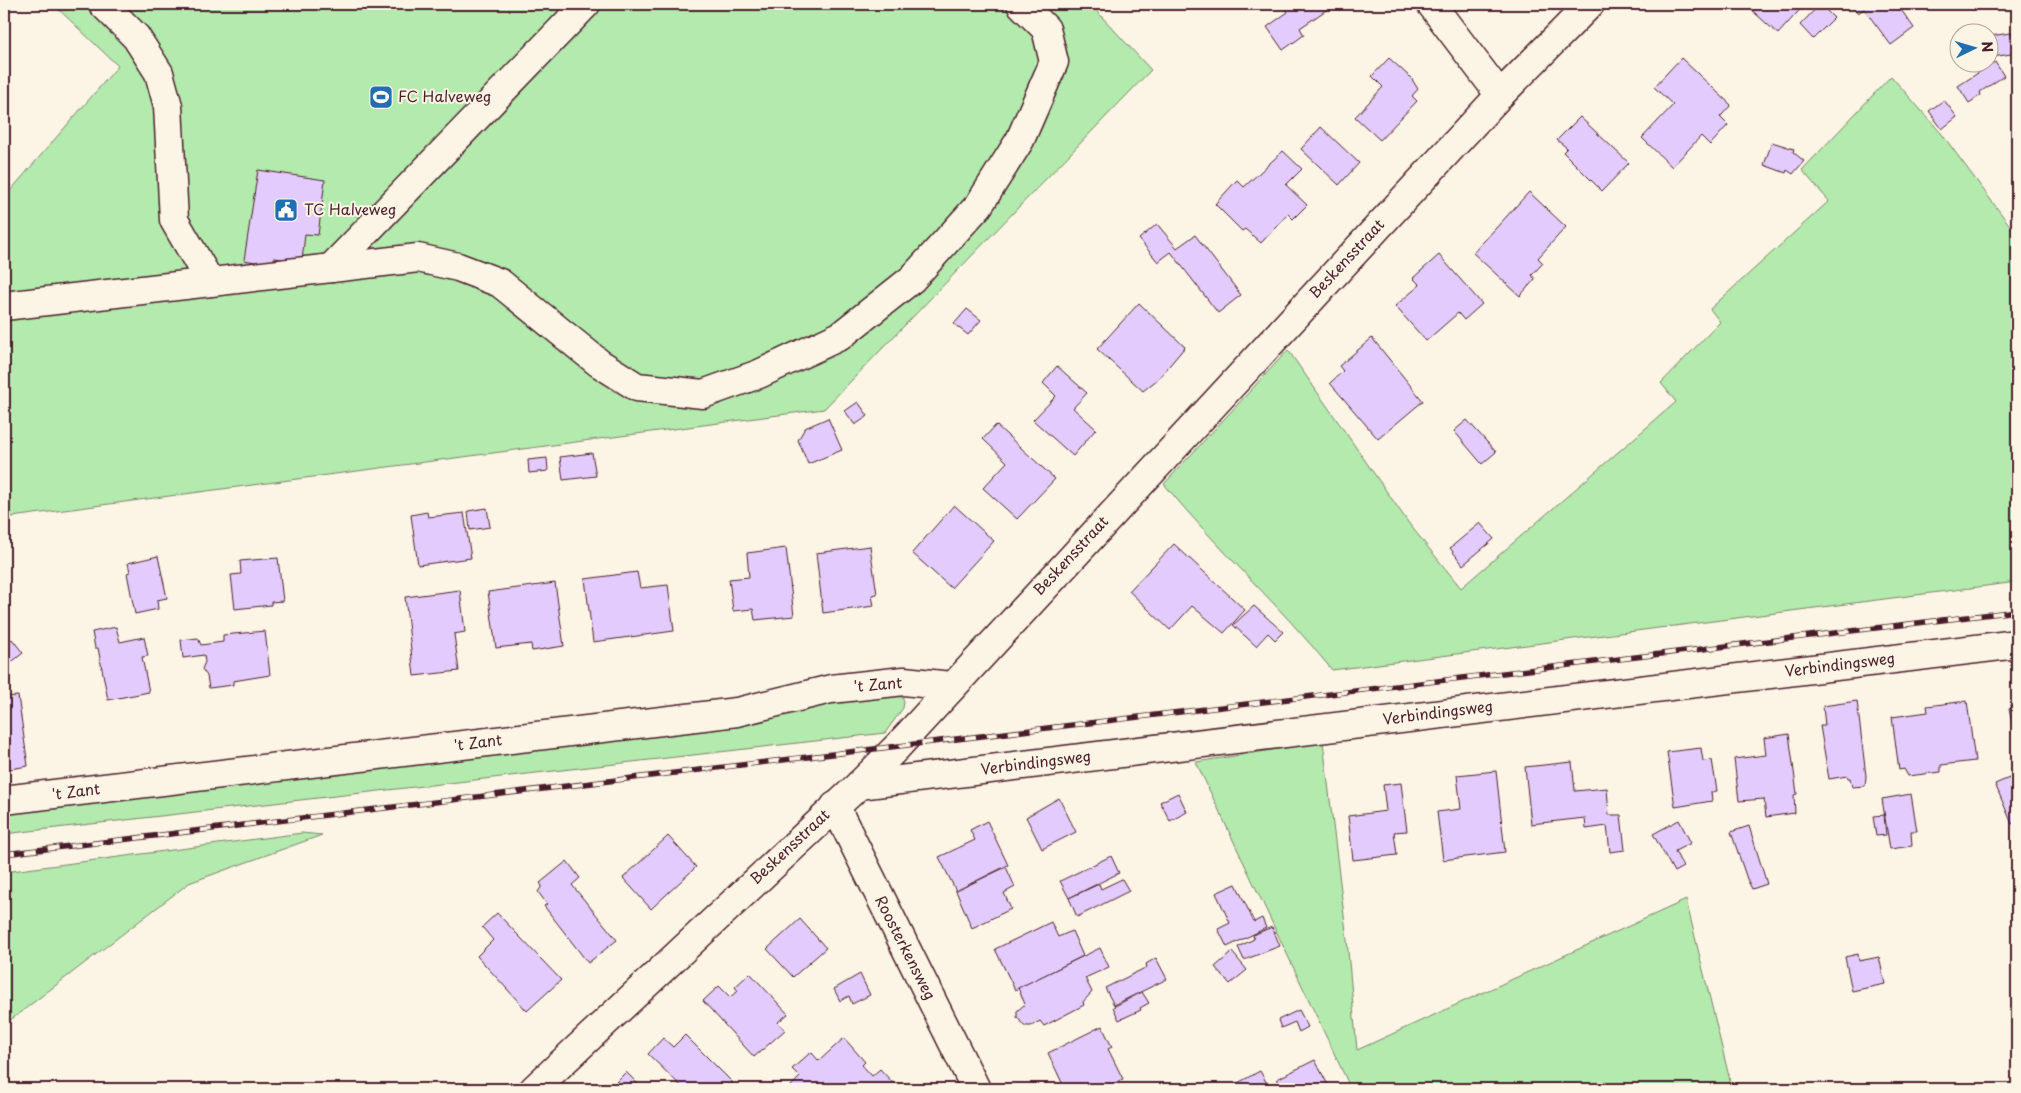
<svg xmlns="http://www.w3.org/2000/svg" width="2021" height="1093" viewBox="0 0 2021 1093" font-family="'Playpen Sans',sans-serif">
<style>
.green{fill:#b3eaad;stroke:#7e846c}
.building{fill:#e3ccfd;stroke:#4a1f2b}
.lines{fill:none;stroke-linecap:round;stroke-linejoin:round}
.minor-casing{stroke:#4a1f2b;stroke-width:31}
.minor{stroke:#fcf5e5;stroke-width:28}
.rail-casing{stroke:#4a1f2b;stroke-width:5.5}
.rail{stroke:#fcf5e5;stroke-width:4;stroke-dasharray:11;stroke-linecap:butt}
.labels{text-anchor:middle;stroke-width:4;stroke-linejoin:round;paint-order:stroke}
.poi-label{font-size:15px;fill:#4a1f2b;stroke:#fcf5e5;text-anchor:start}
.street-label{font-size:15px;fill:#4a1f2b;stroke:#fcf5e5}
</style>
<rect width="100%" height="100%" fill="#fcf5e5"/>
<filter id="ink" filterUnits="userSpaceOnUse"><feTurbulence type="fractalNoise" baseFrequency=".02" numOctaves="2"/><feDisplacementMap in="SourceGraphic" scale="10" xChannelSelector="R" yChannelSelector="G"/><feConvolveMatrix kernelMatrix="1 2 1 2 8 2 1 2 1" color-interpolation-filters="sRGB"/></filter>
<g filter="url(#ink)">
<!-- green -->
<g class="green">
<polygon points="53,4 1090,4 1151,70 824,409 4,518 4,198 118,66"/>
<path d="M1891 76 1941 133 2017 235V582L1332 670C1280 605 1217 549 1164 484L1288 350 1410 525 1461 588 1676 402 1661 383 1720 322 1710 309 1829 201 1802 170Z"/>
<polygon points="892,694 901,695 904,701 903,708 885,733 4,834 4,812 856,695"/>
<polygon points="1323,742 1347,940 1357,1050 1686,900 1732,1089 1351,1089 1196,762"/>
<polygon points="302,833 322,835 189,883 4,1025 4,872"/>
</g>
<!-- building -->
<g class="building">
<polygon points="1282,4 1335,4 1300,28 1304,35 1283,50 1267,27 1288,12"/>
<polygon points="1745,4 1805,4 1778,34"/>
<polygon points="1820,4 1834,18 1813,39 1800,25"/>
<polygon points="1850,4 1897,4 1914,28 1891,45 1864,9 1858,13"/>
<polygon points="2017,32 2017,53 1992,57 1990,36"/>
<polygon points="1389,58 1411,78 1418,89 1412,96 1417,101 1380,140 1355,117 1383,87 1372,76"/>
<polygon points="1681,58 1731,105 1720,117 1728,125 1710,145 1701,136 1672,167 1642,138 1673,105 1654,87"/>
<polygon points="1995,62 2004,76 1980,92 1981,95 1969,103 1958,86"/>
<polygon points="1944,100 1957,117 1942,129 1929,111"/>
<polygon points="1580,117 1629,163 1602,191 1563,152 1567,148 1557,140"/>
<polygon points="1321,127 1359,163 1339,185 1301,149"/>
<polygon points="1772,142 1794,149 1793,152 1804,161 1793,174 1787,170 1786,173 1764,165"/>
<polygon points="1283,151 1302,169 1286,185 1307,205 1293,219 1288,214 1261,243 1245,229 1242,231 1215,204 1237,180 1244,187"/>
<polygon points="258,170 325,180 318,235 305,234 302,261 274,258 273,265 244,260"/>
<polygon points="2017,177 2017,191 2011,181"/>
<polygon points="1529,192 1566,227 1538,258 1543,263 1532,275 1535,279 1520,296 1473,253"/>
<polygon points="1157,224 1177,248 1195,235 1241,295 1218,313 1171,252 1158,262 1139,239"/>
<polygon points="1439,255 1482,304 1464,320 1458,313 1426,341 1395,306 1420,285 1413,278"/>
<polygon points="1139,303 1185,347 1158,379 1143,391 1097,349"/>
<polygon points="967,309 981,320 968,335 954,324"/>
<polygon points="1372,338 1423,401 1378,439 1330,383 1343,371 1339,366"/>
<polygon points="1057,366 1087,393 1073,408 1096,429 1073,456 1033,420 1056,396 1043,383"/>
<polygon points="858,402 868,416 855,425 845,411"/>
<polygon points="828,418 842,450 808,464 798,440 805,428"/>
<polygon points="1467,420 1496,452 1482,464 1454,431"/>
<polygon points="996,425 1055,479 1017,519 983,488 1007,462 983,439"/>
<polygon points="592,453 596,476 563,480 560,457"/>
<polygon points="547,458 548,471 529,473 528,460"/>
<polygon points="954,505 994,541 951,588 912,553"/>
<polygon points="487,508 490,527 470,530 468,511"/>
<polygon points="427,512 428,517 464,513 471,558 418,565 411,515"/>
<polygon points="1480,523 1494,539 1463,565 1450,548"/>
<polygon points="1174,544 1245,610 1224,633 1192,606 1170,630 1129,591"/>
<polygon points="870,546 877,594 872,595 874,606 823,613 816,553"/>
<polygon points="786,548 794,616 755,620 753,609 733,611 729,579 749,577 747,553"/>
<polygon points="158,556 167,598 157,600 158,609 135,614 127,573 130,572 128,563"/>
<polygon points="278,558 283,601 271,602 271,605 235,609 231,575 241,574 240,561"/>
<polygon points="637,572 640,588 668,585 674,631 593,642 585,579"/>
<polygon points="555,583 564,646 532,651 531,644 496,648 488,592"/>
<polygon points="460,590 465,632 454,634 459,671 414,676 405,597"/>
<polygon points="1254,606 1283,632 1275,640 1268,633 1256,646 1233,625"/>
<polygon points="116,627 120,642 144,637 148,656 142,657 149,692 108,700 98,648 95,648 92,632"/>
<polygon points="265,631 270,675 233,681 233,685 209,688 207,676 202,669 205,662 204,655 183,658 181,640 198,638 201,645 223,642 223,635"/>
<polygon points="12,639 23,653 4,668 4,645"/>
<polygon points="18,696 28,766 4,770 4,697"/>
<polygon points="1857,701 1866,776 1865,786 1852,787 1850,778 1848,778 1847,776 1829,779 1820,726 1825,726 1823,706"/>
<polygon points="1967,701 1975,761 1941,765 1941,772 1908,776 1904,769 1899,770 1892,717 1928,712 1927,706"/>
<polygon points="2017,707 2017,747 2009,709"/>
<polygon points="1789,734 1797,794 1794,795 1795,813 1766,817 1764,799 1739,801 1734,759 1766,755 1764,738"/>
<polygon points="1701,748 1703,761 1712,760 1717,791 1711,792 1712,801 1675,807 1667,752"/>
<polygon points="1572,762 1575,791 1607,788 1609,815 1621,815 1625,850 1610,852 1607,826 1586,829 1585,818 1531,824 1525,767"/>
<polygon points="1496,771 1505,852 1443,860 1437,812 1461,809 1457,775"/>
<polygon points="2009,778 2017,796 2017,822 2012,824 1995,784"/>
<polygon points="1401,783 1407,831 1394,832 1397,855 1353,860 1348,816 1386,811 1383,785"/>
<polygon points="1178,793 1187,812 1170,821 1160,802"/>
<polygon points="1911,794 1917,831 1911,831 1912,846 1890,849 1882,799"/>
<polygon points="1059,798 1076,832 1042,849 1026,817"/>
<polygon points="1884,815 1886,835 1876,836 1873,816"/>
<polygon points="1679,820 1691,843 1675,851 1683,867 1674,872 1653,834"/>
<polygon points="987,821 1008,865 956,891 939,857 975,840 970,830"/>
<polygon points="1749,826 1767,884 1752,889 1747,879 1731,832"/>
<polygon points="668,836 696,867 651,909 623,878"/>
<polygon points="1111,856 1119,873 1069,898 1060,881"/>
<polygon points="567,861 580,878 572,885 617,940 588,963 544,906 547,904 538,892 542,886 540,883"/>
<polygon points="1006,867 1015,887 1004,893 1011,909 972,928 956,891"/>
<polygon points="1122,879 1129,891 1077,917 1069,898 1099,884 1101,889"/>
<polygon points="1236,884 1254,922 1262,918 1266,928 1227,947 1218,929 1230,923 1216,893"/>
<polygon points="497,913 561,980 527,1011 477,956 493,940 482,927"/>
<polygon points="800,919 826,948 793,977 767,949"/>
<polygon points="1051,922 1058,937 1072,931 1083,956 1015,990 995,949"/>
<polygon points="1272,927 1280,946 1244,960 1238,947 1254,939 1253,935"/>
<polygon points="1100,948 1109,967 1085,978 1092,992 1083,1002 1084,1005 1044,1026 1040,1021 1031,1026 1024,1026 1017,1017 1017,1011 1025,1004 1018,988"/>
<polygon points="1232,952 1247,970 1230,984 1215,967"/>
<polygon points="1858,954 1859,961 1879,957 1885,984 1852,991 1845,957"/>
<polygon points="1156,958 1167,979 1114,1005 1105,988 1147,967 1146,964"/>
<polygon points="750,973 788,1014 778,1022 785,1030 754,1057 703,1001 719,986 730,997 738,991 735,987"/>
<polygon points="860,974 870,995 852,1004 849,996 840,1001 834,989"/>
<polygon points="1142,992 1149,1003 1140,1008 1141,1010 1119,1020 1113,1007"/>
<polygon points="1299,1010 1308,1027 1299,1032 1295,1022 1281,1028 1278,1020"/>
<polygon points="1102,1026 1112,1047 1108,1049 1123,1079 1101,1089 1065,1089 1048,1053"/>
<polygon points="685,1035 733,1083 728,1089 684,1089 648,1054 663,1038 673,1047"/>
<polygon points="844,1038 865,1062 862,1065 872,1076 880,1069 894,1084 888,1089 794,1089 791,1086 800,1077 792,1069 811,1052 819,1061"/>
<polygon points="1315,1060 1329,1087 1324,1089 1283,1089 1277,1079"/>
<polygon points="1260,1071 1270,1089 1236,1089 1234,1085"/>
<polygon points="626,1072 643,1089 609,1089"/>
</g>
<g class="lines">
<!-- minor casing -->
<g class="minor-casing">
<g id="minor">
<polyline points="103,4 136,37 159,73 168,106 174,220 210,282"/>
<polyline points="1431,4 1500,95"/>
<polyline points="331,268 586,4"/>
<polyline points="4,306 418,258 458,267 500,283 599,363 637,387 703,394 759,374 840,336 912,279 979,205 1020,140 1054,62 1046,29 1021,4"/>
<polyline points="859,785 2017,644"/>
<polyline points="4,800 737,712 831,689 904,681 951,686"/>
<polyline points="835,806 976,1089"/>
<polyline points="534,1089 859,785 897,747 1500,95 1590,4"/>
</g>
</g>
<!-- minor -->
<use href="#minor" class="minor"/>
<!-- rail casing -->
<g class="rail-casing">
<polyline id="rail" points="4,854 2017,611"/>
</g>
<!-- rail -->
<use href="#rail" class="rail"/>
</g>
</g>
<!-- icons -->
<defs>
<g id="stadium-square" transform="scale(1.25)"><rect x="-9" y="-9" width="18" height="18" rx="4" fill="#1f6fb2" stroke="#fcf5e5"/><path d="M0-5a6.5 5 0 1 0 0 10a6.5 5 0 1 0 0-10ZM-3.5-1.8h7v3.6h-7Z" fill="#fff"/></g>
<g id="civic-square" transform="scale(1.25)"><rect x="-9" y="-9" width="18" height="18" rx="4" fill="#1f6fb2" stroke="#fcf5e5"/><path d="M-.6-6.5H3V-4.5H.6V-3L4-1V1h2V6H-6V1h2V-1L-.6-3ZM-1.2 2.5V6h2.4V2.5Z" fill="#fff"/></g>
</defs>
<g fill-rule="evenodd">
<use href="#stadium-square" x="381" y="97"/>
<use href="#civic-square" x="286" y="210"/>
</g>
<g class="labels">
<!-- poi labels -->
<g class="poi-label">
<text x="398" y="102">FC Halveweg</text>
<text x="304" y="215">TC Halveweg</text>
</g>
<!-- street labels -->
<g class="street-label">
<text transform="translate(1347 259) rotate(-47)" y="5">Beskensstraat</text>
<text transform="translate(1071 556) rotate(-47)" y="5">Beskensstraat</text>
<text transform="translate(1840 665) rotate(-7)" y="5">Verbindingsweg</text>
<text transform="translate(878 685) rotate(-5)" y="5">'t Zant</text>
<text transform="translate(1438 713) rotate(-7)" y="5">Verbindingsweg</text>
<text transform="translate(478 743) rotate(-7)" y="5">'t Zant</text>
<text transform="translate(1036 763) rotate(-7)" y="5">Verbindingsweg</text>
<text transform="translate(76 792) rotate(-7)" y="5">'t Zant</text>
<text transform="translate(790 847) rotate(-43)" y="5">Beskensstraat</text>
<text transform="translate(905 948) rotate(63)" y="5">Roosterkensweg</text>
</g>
</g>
<!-- margin -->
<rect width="2021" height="1093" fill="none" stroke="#fcf5e5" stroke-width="20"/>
<rect x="10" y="10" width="2001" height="1073" fill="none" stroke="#4a1f2b" stroke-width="2" filter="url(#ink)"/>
<!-- north arrow -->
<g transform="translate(1974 48) rotate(85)"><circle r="24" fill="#fcf5e5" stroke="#b59f9b"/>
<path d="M0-4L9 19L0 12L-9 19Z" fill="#1f6fb2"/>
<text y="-8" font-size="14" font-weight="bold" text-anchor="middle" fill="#4a1f2b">N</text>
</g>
</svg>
